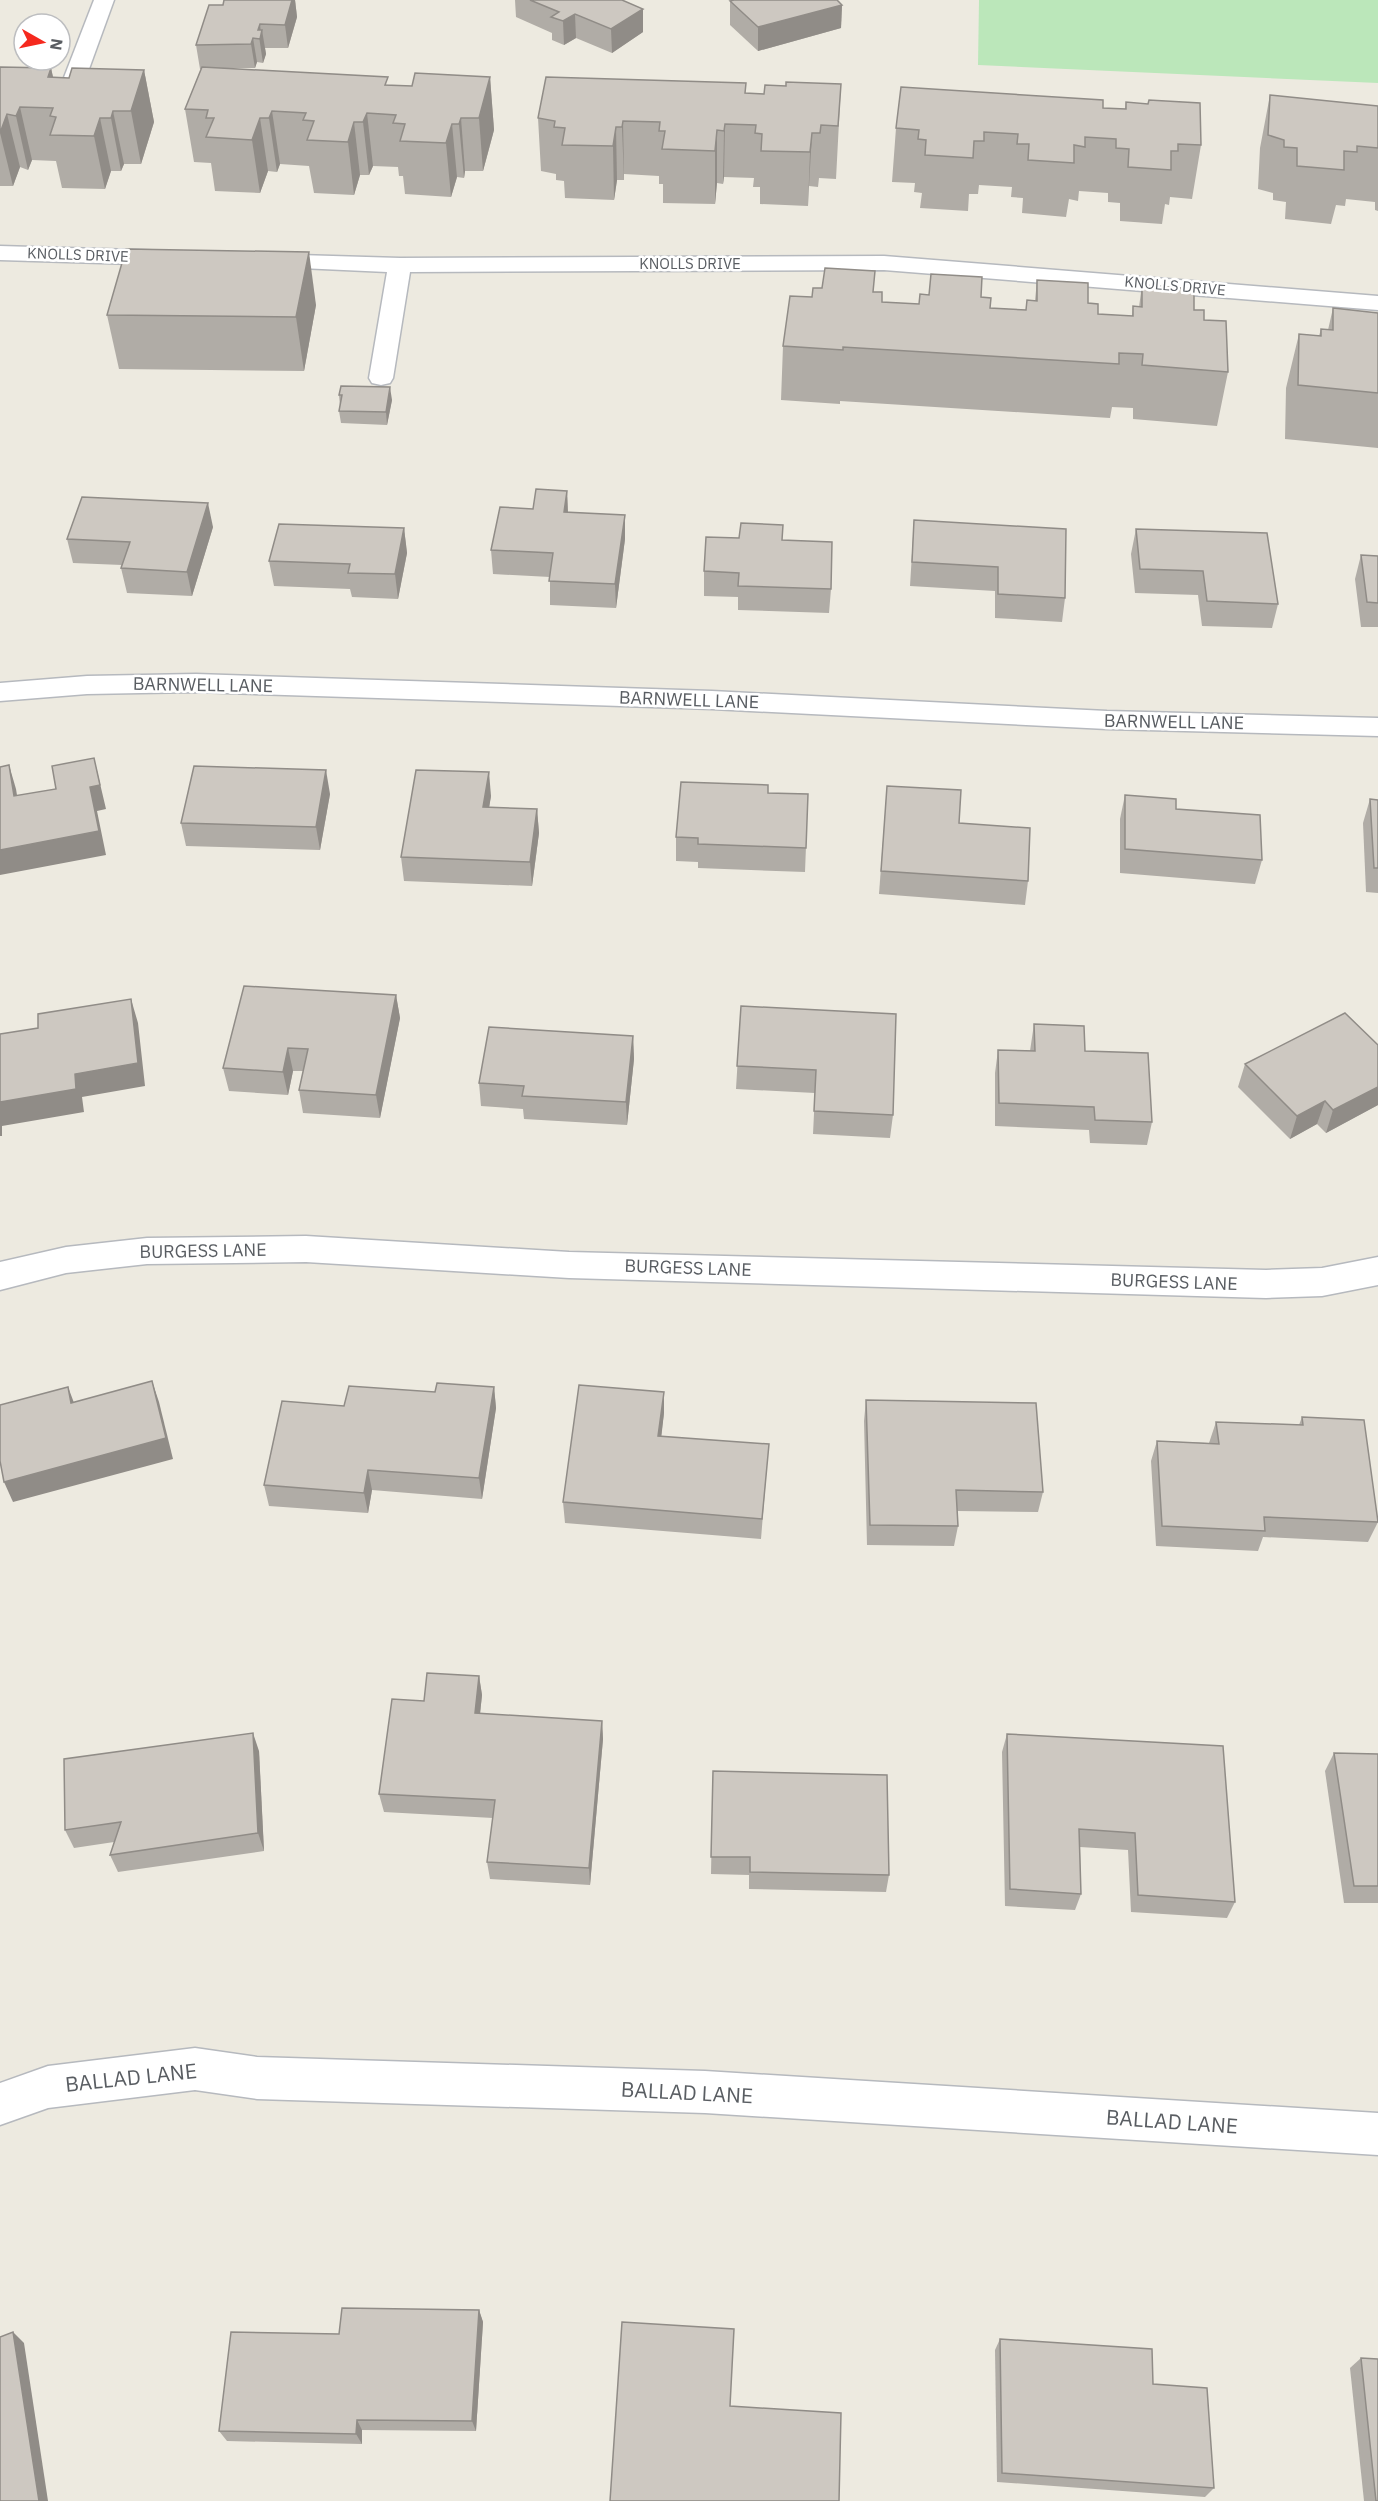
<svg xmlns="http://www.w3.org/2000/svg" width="1378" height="2501" viewBox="0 0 1378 2501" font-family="'IBM Plex Sans',sans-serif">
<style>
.green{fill:#bbe7ba}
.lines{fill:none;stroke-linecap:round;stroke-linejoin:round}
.minor-casing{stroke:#b6b9be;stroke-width:3}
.minor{fill:#fff;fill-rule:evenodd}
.wall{fill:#b0aca6}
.shaded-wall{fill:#908c87}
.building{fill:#cdc8c1;stroke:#908c87;stroke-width:1.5}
.labels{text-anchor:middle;stroke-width:5;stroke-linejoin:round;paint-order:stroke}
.far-street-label{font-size:15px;fill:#595d62;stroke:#fff}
.street-label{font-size:18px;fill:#595d62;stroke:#fff}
.near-street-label{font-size:21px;fill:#595d62;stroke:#fff}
</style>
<rect width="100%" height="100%" fill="#edeae0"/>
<!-- green -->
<polygon class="green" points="979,0 1378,0 1378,83 978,65"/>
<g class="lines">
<!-- minor casing -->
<g class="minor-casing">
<g id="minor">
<polygon points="94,0 114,0 85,80 82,85 74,86 66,85 63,80"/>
<polygon points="0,246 169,251 177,253 181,258 177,263 169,265 0,260"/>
<polygon points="265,254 400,258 884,256 1378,296 1378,310 884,270 410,272 393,378 390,383 381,385 372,383 369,378 387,272 257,266 253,261 257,256"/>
<polygon points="196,674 712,691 1107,711 1378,718 1378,736 1107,729 712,709 196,692 87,694 0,701 0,683 87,676"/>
<polygon points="306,1236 569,1252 1266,1270 1322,1268 1378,1257 1378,1285 1322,1296 1266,1298 569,1278 306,1262 147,1264 66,1273 0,1290 0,1262 66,1247 147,1238"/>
<polygon points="195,2048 257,2057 705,2071 1378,2113 1378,2155 705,2113 257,2099 195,2090 48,2108 0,2125 0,2083 48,2066"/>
</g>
</g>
<!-- minor -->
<use href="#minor" class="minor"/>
</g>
<!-- wall -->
<g class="wall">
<polygon points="224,0 295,0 297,17 288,48 265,48 266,54 263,63 257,62 255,68 223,68 389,85 412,86 490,77 494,130 483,171 465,171 464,178 457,177 451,197 405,194 403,176 399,176 398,167 373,166 369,175 360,175 354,195 314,193 309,166 280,164 277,172 268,171 260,193 215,191 211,163 194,162 185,109 201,69 200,69 196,45 223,5"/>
<polygon points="515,0 622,0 643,32 612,53 576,38 564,45 552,40 552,33 516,17"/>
<polygon points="730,1 842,5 841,28 758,51 730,25"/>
<polygon points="0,67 51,68 53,78 69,78 144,70 154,122 141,164 124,164 121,171 111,171 105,189 62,188 56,161 32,160 28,170 20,167 13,186 0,186"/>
<polygon points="841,84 836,179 819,178 818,187 809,186 808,206 760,204 760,187 753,187 754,178 724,177 723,184 717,183 715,204 663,203 663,184 659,184 659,176 624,174 624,180 617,180 614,200 565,198 564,181 556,180 556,174 541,171 538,118 746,93 764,94 786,86"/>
<polygon points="1270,95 1378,106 1378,211 1375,210 1375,202 1346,199 1345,206 1336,205 1331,224 1285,219 1286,202 1273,200 1273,193 1258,189 1260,148"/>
<polygon points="1126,102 1201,145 1192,199 1170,197 1169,205 1165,204 1162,224 1120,221 1120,203 1108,202 1108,193 1079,191 1078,201 1069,199 1066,217 1022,213 1023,198 1011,197 1012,187 979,185 978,194 969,194 968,211 920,208 922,193 914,192 915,183 892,182 896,128 1103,108 1125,109"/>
<polygon points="1037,280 1088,303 1098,314 1132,316 1133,306 1139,307 1142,285 1194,310 1204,320 1228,372 1217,426 1133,419 1133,408 1112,407 1110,418 840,401 840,404 781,400 783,346 812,297 874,292 882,302 919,304 981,297 990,308 1026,310 1027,300 1035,301"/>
<polygon points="316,305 304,371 119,369 107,315"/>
<polygon points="1333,308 1378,313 1378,448 1285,439 1286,388 1299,334 1319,336 1321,329 1328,330"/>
<polygon points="339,395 392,400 387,425 341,423 339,411 340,406"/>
<polygon points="567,491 568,512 625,515 625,539 616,608 550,605 550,577 493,574 491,550 533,509"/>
<polygon points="914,520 1065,598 1062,622 995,618 995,591 910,586"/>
<polygon points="213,527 192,596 127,593 121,568 122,565 73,563 67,539"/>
<polygon points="404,528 407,553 398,599 352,597 350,589 274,586 269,561"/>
<polygon points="1136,529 1278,604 1272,628 1202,626 1198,595 1135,593 1131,554"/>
<polygon points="782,540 831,589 829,613 738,610 738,597 704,596 704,571"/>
<polygon points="1361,555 1378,556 1378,627 1361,627 1355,579"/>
<polygon points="887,786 959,823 1028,881 1025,905 879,894"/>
<polygon points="768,793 808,794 805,872 698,868 698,862 676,861 676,837"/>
<polygon points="330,794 320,850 186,846 181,823"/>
<polygon points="1125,795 1176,809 1262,860 1255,884 1120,873 1120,819"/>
<polygon points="491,796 489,808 537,809 539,833 532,886 404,881 401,857"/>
<polygon points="1370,799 1378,800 1378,893 1366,892 1363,823"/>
<polygon points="396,995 400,1018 380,1118 303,1113 299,1090 303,1071 293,1071 288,1095 229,1091 223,1068"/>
<polygon points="741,1006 893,1115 890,1138 813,1134 815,1093 736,1089"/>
<polygon points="1034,1024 1085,1051 1152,1122 1147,1145 1090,1143 1089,1130 995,1126 995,1073 998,1050 1030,1051"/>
<polygon points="633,1036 634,1059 627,1125 524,1119 523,1109 481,1106 479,1083"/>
<polygon points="1378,1045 1378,1105 1326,1133 1317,1124 1290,1139 1238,1087 1245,1064"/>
<polygon points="494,1387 496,1408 482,1499 372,1490 368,1513 269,1506 264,1485 344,1406 435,1392"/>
<polygon points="866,1400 1043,1492 1038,1512 957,1511 958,1526 954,1546 867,1545 864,1421"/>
<polygon points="664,1413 661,1436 767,1465 761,1539 565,1523 563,1502"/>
<polygon points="1302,1417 1378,1522 1368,1542 1263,1537 1258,1551 1156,1546 1151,1461 1157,1441 1209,1443 1216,1422 1299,1425"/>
<polygon points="479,1676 482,1695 480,1714 602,1721 603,1739 590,1885 490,1879 487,1862 493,1818 384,1812 379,1794 424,1701"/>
<polygon points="1007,1734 1235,1902 1227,1918 1131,1912 1128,1850 1080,1847 1081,1894 1075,1910 1005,1906 1002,1752"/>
<polygon points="259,1751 264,1851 118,1872 110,1855 114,1842 74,1848 65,1830"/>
<polygon points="1334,1753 1378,1754 1378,1903 1344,1903 1325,1771"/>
<polygon points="713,1771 889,1875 886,1892 749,1889 749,1875 711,1874"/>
<polygon points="479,2310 483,2322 476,2431 362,2430 362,2444 227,2441 219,2431 339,2334"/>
<polygon points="1000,2339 1153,2384 1214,2488 1205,2497 997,2482 995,2350"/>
<polygon points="1361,2358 1378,2501 1364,2501 1350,2368"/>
</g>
<!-- shaded-wall -->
<g class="shaded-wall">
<polygon points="292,0 295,0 297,17 288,48 285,25"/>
<polygon points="842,5 841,28 758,51 758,27"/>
<polygon points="643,9 643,32 612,53 611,29"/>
<polygon points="575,14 576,38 564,45 563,21"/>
<polygon points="260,24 261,34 262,30 266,54 263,63 258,30"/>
<polygon points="253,38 257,62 255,68 251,44"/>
<polygon points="51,68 63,121 48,77"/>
<polygon points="144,70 154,122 141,164 131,111"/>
<polygon points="490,77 494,130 483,171 479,118"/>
<polygon points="20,107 32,160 28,170 16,116"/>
<polygon points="113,111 124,164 121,171 111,118"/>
<polygon points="272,111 280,164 277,172 269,118"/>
<polygon points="367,113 373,166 369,175 363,122"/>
<polygon points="7,114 20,167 13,186 0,133"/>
<polygon points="100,118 111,171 105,189 94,136"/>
<polygon points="260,118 268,171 260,193 252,140"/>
<polygon points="461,118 465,171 464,178 459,124"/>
<polygon points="623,121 624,174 624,180 622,127"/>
<polygon points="354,122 360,175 354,195 348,142"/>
<polygon points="452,124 457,177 451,197 446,143"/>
<polygon points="725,124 724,177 723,184 724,131"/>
<polygon points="616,127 617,180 614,200 613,146"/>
<polygon points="717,130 717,183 715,204 715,151"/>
<polygon points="812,133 809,186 808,206 810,152"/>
<polygon points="309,252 316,305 304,371 296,317"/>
<polygon points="390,387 392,400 387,425 386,412"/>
<polygon points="567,491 568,515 564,512"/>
<polygon points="208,503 213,527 192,596 187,572"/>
<polygon points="625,515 625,539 616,608 615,584"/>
<polygon points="404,528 407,553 398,599 395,574"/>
<polygon points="94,758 106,809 97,811 106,855 0,875 0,850 90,787"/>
<polygon points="9,765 16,789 21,821 14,796"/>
<polygon points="326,770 330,794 320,850 316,827"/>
<polygon points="489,772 491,796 485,831 483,807"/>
<polygon points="537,809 539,833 532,886 530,862"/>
<polygon points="396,995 400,1018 380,1118 376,1095"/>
<polygon points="131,999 138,1023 145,1086 82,1097 84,1112 2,1126 2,1136 0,1136 0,1102 75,1074"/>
<polygon points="633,1036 634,1059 627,1125 626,1102"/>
<polygon points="288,1048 293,1071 288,1095 283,1072"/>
<polygon points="1378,1087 1378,1105 1326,1133 1333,1110"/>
<polygon points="1325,1101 1317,1124 1290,1139 1297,1116"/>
<polygon points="152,1381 159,1402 173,1459 13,1502 4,1482"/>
<polygon points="68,1387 76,1408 71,1403"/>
<polygon points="494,1387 496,1408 482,1499 479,1478"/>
<polygon points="664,1392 664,1413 659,1457 658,1436"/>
<polygon points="368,1470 372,1490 368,1513 364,1493"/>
<polygon points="479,1676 482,1695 478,1732 475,1713"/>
<polygon points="602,1721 603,1739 590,1885 589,1868"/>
<polygon points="253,1733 259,1751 264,1851 258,1833"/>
<polygon points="479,2310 483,2322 476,2431 472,2421"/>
<polygon points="13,2332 24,2343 48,2501 39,2501"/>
<polygon points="357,2420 362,2430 362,2444 356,2434"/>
</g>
<!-- building -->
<g class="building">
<polygon points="224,0 292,0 285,25 260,24 258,30 262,30 260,39 253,38 251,44 196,45 209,5 223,5"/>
<polygon points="530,0 622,0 643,9 611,29 575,14 563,21 551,17 559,12"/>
<polygon points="734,0 837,0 842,5 758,27 730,1"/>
<polygon points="0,67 51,68 48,77 69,78 72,68 144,70 131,111 113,111 111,118 100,118 94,136 50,135 56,117 50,116 53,108 20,107 16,116 7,114 0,133"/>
<polygon points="202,67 388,77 385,85 412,86 415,73 490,77 479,118 461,118 459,124 452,124 446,143 400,141 405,124 393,123 396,115 367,113 363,122 354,122 348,142 307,140 314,121 303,120 306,113 272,111 269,118 260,118 252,140 206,137 214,118 206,118 208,110 185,109"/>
<polygon points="546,77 746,83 745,93 764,94 765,85 786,86 786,82 841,84 838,126 821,125 820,133 812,133 810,152 761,151 762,134 755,133 756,125 725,124 724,131 717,130 715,151 662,149 665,131 659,131 660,122 623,121 622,127 616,127 613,146 562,145 565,128 554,127 555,121 538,118"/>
<polygon points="901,87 1103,100 1103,108 1126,109 1126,102 1148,104 1149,100 1200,103 1201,145 1178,144 1178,151 1171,151 1171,170 1128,167 1129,149 1116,148 1116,139 1085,137 1085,147 1074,145 1074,163 1028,160 1029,144 1017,144 1018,134 984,132 984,141 974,141 973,158 925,155 926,140 918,139 919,130 896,128"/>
<polygon points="1270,95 1378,106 1378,148 1357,146 1357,152 1344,151 1344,170 1297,166 1297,148 1284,147 1284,140 1268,135"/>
<polygon points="126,249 309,252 296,317 107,315"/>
<polygon points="825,268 875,271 873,292 882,292 882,302 919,304 920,294 929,295 931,274 982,277 981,297 991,298 990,308 1026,310 1027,300 1037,301 1037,280 1088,283 1088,303 1098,304 1098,314 1133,316 1133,306 1142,307 1142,285 1194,289 1194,310 1204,310 1204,320 1226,321 1228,372 1142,365 1143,354 1119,353 1119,364 843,347 843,350 783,346 790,296 812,297 813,288 822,288"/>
<polygon points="1333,308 1378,313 1378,393 1298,385 1299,334 1321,336 1321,329 1333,330"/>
<polygon points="341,386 390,387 386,412 339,411 342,395 339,395"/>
<polygon points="536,489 567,491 564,512 625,515 615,584 549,581 553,553 491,550 500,507 533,509"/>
<polygon points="82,497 208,503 187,572 121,568 130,542 67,539"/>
<polygon points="914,520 1066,529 1065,598 998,594 998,567 912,562"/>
<polygon points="741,523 783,525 782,540 832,542 831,589 738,586 739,573 704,571 706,537 739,538"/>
<polygon points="279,524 404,528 395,574 348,573 350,564 269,561"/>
<polygon points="1136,529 1267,533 1278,604 1207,601 1203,571 1140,569"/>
<polygon points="1361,555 1378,556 1378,603 1367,602"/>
<polygon points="94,758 100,785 90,787 99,831 0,850 0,767 9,765 14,796 56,789 52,766"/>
<polygon points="194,766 326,770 316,827 181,823"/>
<polygon points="416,770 489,772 483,807 537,809 530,862 401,857"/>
<polygon points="681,782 768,785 768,793 808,794 806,848 698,844 698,838 676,837"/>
<polygon points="887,786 961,790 959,823 1030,828 1028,881 881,871"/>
<polygon points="1125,795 1176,799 1176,809 1260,815 1262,860 1125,849"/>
<polygon points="1370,799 1378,800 1378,868 1374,868"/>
<polygon points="244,986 396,995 376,1095 299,1090 308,1049 288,1048 283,1072 223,1068"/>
<polygon points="131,999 138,1063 75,1074 76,1089 0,1102 0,1034 38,1028 38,1014"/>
<polygon points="741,1006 896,1014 893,1115 814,1111 816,1070 737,1066"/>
<polygon points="1345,1013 1378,1045 1378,1087 1333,1110 1325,1101 1297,1116 1245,1064"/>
<polygon points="1034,1024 1084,1026 1085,1051 1148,1053 1152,1122 1095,1120 1094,1107 999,1103 998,1050 1035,1051"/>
<polygon points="489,1027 633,1036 626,1102 522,1096 524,1086 479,1083"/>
<polygon points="152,1381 166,1438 4,1482 0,1461 0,1405 68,1387 71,1403"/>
<polygon points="437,1383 494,1387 479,1478 368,1470 364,1493 264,1485 282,1401 344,1406 349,1386 435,1392"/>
<polygon points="579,1385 664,1392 658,1436 769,1444 762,1519 563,1502"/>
<polygon points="866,1400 1036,1403 1043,1492 956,1490 958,1526 870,1525"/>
<polygon points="1302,1417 1364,1420 1378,1522 1264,1517 1265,1531 1162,1526 1157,1441 1219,1444 1216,1422 1303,1425"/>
<polygon points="427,1673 479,1676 475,1713 602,1721 589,1868 487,1862 495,1800 379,1794 392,1699 424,1701"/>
<polygon points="253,1733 258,1833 110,1855 121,1822 65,1830 64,1759"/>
<polygon points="1007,1734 1223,1746 1235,1902 1138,1895 1135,1833 1079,1829 1081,1894 1010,1889"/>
<polygon points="1334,1753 1378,1754 1378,1886 1354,1886"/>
<polygon points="713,1771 887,1775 889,1875 750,1872 750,1857 711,1857"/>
<polygon points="342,2308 479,2310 472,2421 357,2420 356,2434 219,2431 231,2332 339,2334"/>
<polygon points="622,2322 734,2329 730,2406 841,2413 839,2501 610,2501"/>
<polygon points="13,2332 39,2501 0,2501 0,2337"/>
<polygon points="1000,2339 1152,2349 1153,2384 1207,2388 1214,2488 1002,2473"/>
<polygon points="1361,2358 1378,2359 1378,2501 1376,2501"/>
</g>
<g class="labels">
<!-- far-street labels -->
<g class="far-street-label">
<text transform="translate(78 255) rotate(2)" y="5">KNOLLS DRIVE</text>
<text x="690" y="269">KNOLLS DRIVE</text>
<text transform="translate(1175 286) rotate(5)" y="5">KNOLLS DRIVE</text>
</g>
<!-- street labels -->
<g class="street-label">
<text transform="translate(203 685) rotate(1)" y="6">BARNWELL LANE</text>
<text transform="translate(689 700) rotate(2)" y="6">BARNWELL LANE</text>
<text transform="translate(1174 722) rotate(1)" y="6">BARNWELL LANE</text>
<text transform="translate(203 1251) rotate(-1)" y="6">BURGESS LANE</text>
<text transform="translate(688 1268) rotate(2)" y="6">BURGESS LANE</text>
<text transform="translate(1174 1282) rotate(2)" y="6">BURGESS LANE</text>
</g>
<!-- near-street labels -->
<g class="near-street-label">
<text transform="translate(131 2078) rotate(-6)" y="7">BALLAD LANE</text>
<text transform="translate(687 2093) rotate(3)" y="7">BALLAD LANE</text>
<text transform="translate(1172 2122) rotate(4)" y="7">BALLAD LANE</text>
</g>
</g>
<!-- north arrow -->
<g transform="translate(42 42) rotate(99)"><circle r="28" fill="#ffffff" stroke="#bdbec0" stroke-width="1.5"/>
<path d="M0-4.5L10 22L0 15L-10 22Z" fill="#f5291e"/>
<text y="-9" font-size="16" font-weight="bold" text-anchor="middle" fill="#595d62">N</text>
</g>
</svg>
